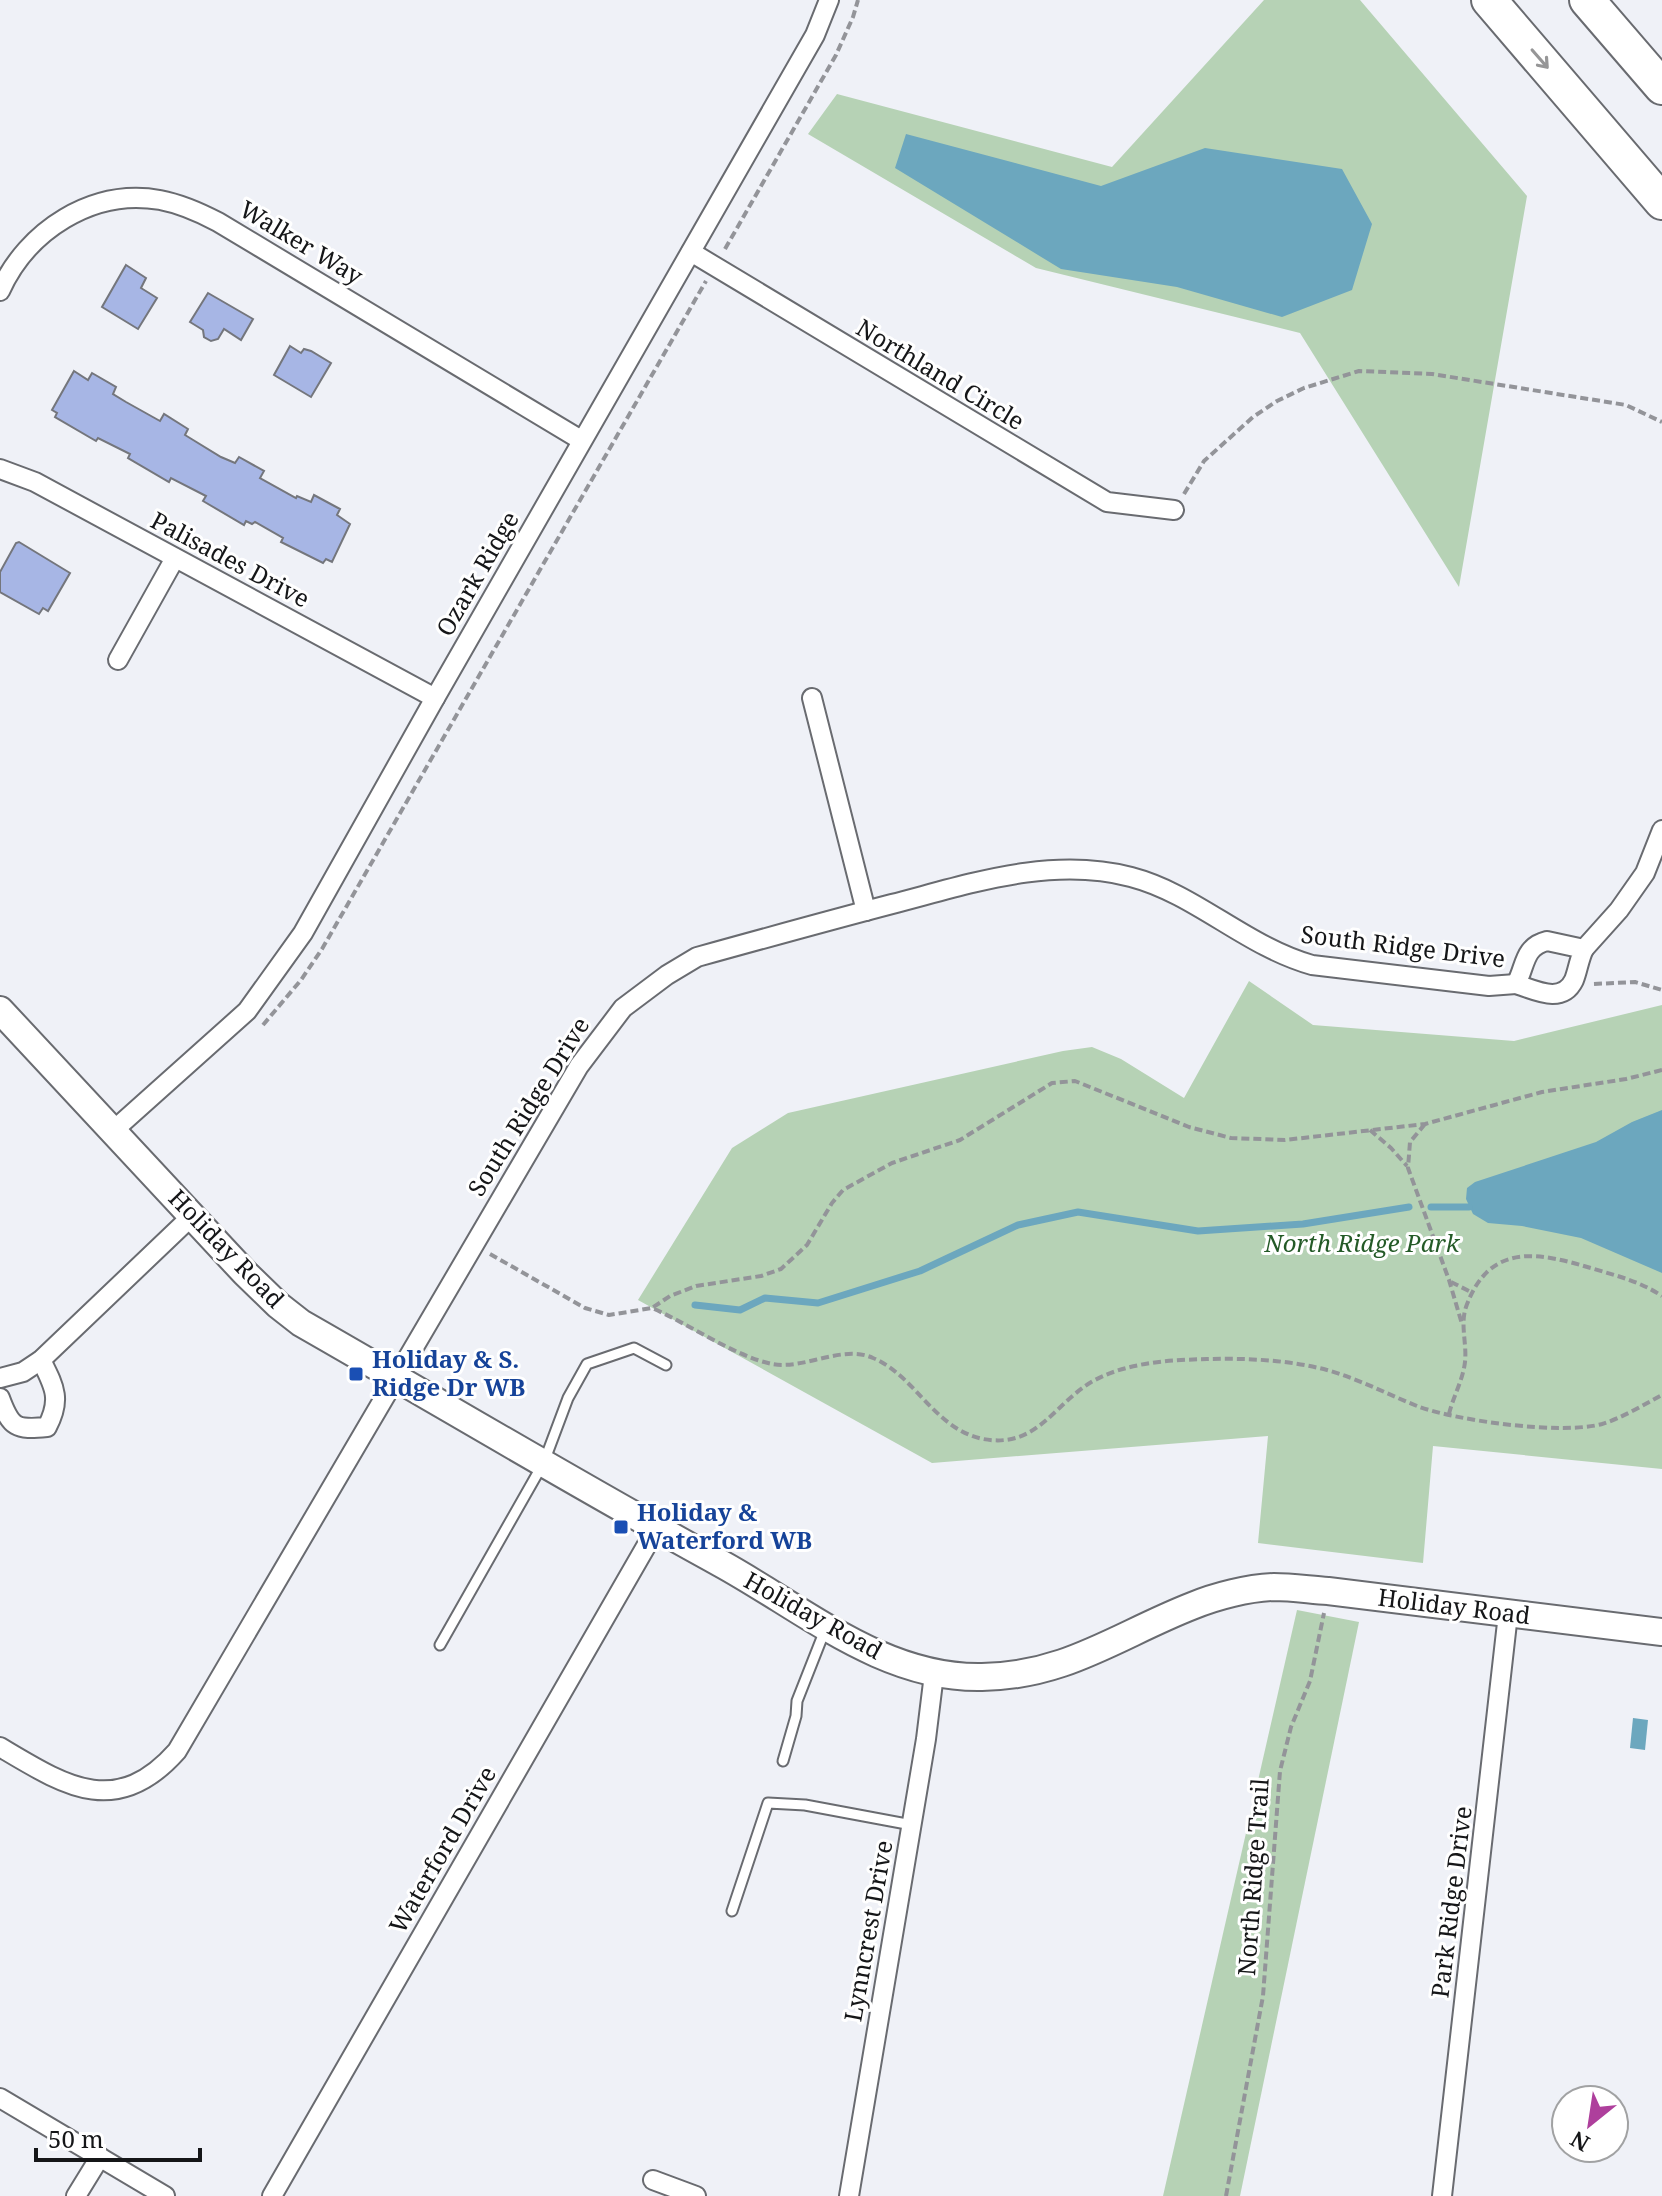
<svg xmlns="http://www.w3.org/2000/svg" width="1662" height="2196" viewBox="0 0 1662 2196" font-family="'Noto Serif',serif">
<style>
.green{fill:#b6d2b5}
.water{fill:#6ca7be}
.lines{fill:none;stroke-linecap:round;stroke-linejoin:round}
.stream{stroke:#6ca7be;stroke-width:7}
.building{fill:#a7b6e5;stroke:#74767c;stroke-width:2}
.lane-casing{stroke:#696b70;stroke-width:13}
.street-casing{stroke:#696b70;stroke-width:22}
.secondary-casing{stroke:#696b70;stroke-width:30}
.highway-casing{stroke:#696b70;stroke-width:38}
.path{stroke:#939499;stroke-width:4;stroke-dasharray:8 4;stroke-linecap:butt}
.lane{stroke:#fff;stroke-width:9}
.street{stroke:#fff;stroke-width:18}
.secondary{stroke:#fff;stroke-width:26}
.highway{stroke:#fff;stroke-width:34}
.oneway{stroke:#969697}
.transit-dot{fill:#1a4fb4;stroke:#fff;stroke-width:3}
.labels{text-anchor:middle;stroke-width:6;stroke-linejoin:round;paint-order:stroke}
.street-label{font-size:24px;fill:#151618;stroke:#fff}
.park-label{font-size:24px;font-style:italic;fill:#245a27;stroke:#fff}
.transit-label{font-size:24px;font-weight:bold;fill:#164399;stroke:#fff;text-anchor:start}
</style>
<rect width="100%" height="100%" fill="#eff1f7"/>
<!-- green -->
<g class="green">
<polygon points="1264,0 1360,0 1527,196 1459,587 1300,333 1036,268 808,134 837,94 1112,167"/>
<polygon points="1249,981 1313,1025 1514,1041 1662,1005 1662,1469 1433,1446 1423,1563 1258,1543 1268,1436 932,1463 638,1300 732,1148 788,1113 1063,1051 1092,1047 1121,1059 1184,1098"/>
<polygon points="1297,1610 1359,1622 1240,2196 1163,2196"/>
</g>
<!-- water -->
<g class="water">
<polygon points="906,134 1101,186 1205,148 1342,169 1372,224 1352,290 1282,317 1177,287 1061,269 895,168"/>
<polygon points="1662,1110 1662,1273 1581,1238 1522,1226 1488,1223 1473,1214 1466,1199 1467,1188 1475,1182 1596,1142 1632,1122"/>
<polygon points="1633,1718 1648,1720 1645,1750 1630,1748"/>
</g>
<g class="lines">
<!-- stream -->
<g class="stream">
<polyline points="1431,1207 1469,1207"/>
<polyline points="695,1305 740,1310 765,1298 818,1303 920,1271 1018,1225 1078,1212 1198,1231 1303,1224 1409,1207"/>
</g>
</g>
<!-- building -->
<g class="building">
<polygon points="126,265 146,278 141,288 157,298 138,329 102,307"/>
<polygon points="208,293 253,319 241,340 224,329 218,339 211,341 204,337 203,330 190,322"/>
<polygon points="290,346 301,353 304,349 311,351 331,363 311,397 274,375"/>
<polygon points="74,371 88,380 92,373 116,387 113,394 126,402 160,421 164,414 188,429 185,435 221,457 235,463 239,457 264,471 260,478 296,498 297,496 311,502 314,495 340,509 337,515 350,524 332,562 326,559 323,563 281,542 283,538 255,522 252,524 246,521 244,525 203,501 206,496 171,478 169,482 128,458 130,454 98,438 96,441 55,417 57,413 52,410"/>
<polygon points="19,542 70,573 48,611 43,608 39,614 0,592 0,572 16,543"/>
</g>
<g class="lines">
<!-- lane casing -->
<g class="lane-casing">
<g id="lane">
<polyline points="440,1645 544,1462 568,1398 587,1364 634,1348 666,1365"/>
<polyline points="783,1761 796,1716 797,1701 825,1630"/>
<polyline points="732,1911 768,1803 805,1805 912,1825"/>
</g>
</g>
<!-- street casing -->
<g class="street-casing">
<g id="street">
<polyline points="691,252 1107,502 1174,510"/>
<path d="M0 291C27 231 92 188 160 200 181 204 199 212 218 222L581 440"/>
<polyline points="0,469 35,482 435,698"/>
<polyline points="118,660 175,558"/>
<polyline points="812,698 866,911"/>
<path d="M1547 941 1584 949C1579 959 1578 970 1574 980 1562 1005 1535 990 1516 984 1526 966 1523 947 1547 941Z"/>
<polyline points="1584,949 1619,910 1645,873 1662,830"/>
<polyline points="114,1130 247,1011 303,933 435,698 815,35 829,0"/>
<polyline points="0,1378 23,1372 41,1360 193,1215"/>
<path d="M0 1398C11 1428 16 1430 47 1427 62 1399 54 1386 41 1360"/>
<path d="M0 1747C64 1785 116 1820 177 1751L579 1066 623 1008 667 975 697 957C762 939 827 921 892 904 970 884 1050 856 1131 877 1196 894 1245 946 1312 965L1489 986 1516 984"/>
<polyline points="0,2098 165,2196"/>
<polyline points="653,2180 696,2196"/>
<polyline points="76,2196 100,2157"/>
<polyline points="272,2196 656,1529"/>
<polyline points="849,2196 926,1739 934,1674"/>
<polyline points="1442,2196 1508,1614"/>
</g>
</g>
<!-- secondary casing -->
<g class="secondary-casing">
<path id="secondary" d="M0 1010 245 1273 278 1305 301 1323C441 1403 579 1486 720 1563 804 1609 883 1679 982 1677 1066 1676 1118 1635 1192 1606 1216 1596 1248 1588 1274 1587 1292 1587 1311 1590 1328 1591L1662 1632"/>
</g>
<!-- highway casing -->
<g class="highway-casing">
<g id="highway">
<polyline points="1489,0 1662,202"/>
<polyline points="1587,0 1662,87"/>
</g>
</g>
<!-- path -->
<g class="path">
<polyline points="725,249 836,55 853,17 858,0"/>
<polyline points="1184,494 1204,461 1253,417 1277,401 1304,388 1359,371 1432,374 1626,405 1662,422"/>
<polyline points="1594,984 1635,982 1662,990"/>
<polyline points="263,1025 301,980 322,949 706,281"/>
<path d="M1662 1070 1626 1079 1542 1092 1425 1124 1285 1140 1231 1138 1189 1127 1075 1081 1052 1083 960 1140 892 1163 843 1190 832 1203 807 1245 781 1269 761 1276 696 1286 670 1296 652 1308C689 1324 734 1356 772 1364 805 1370 842 1344 873 1358 916 1376 934 1429 983 1439 1039 1449 1054 1402 1095 1380 1129 1362 1171 1360 1207 1359 1247 1358 1289 1360 1327 1370 1359 1379 1387 1394 1417 1406 1457 1421 1562 1435 1602 1424 1622 1418 1643 1405 1662 1395"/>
<polyline points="1425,1124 1410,1142 1408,1168 1449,1280 1462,1324"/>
<polyline points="1370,1130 1391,1148 1407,1166"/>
<polyline points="490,1254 585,1308 609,1315 652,1308"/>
<polyline points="1451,1282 1471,1292"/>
<path d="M1449 1414C1453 1397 1463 1380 1465 1362 1467 1343 1460 1325 1466 1307 1490 1240 1541 1253 1594 1269 1618 1276 1641 1282 1662 1296"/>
<polyline points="1226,2196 1263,1996 1280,1771 1291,1727 1310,1681 1324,1613"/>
</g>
<!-- lane -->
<use href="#lane" class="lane"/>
<!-- street -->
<use href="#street" class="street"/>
<!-- secondary -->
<use href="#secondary" class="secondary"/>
<!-- highway -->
<use href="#highway" class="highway"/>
</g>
<!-- one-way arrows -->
<defs><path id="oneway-shaft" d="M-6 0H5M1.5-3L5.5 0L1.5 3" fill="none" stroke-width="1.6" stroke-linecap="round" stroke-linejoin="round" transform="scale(2)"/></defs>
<use class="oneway" href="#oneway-shaft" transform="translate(1540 59) rotate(49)"/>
<!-- markers -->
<g class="transit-dot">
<rect x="348" y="1366" width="16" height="16" rx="4"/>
<rect x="613" y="1519" width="16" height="16" rx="4"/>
</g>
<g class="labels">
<!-- street labels -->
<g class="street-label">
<text transform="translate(301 243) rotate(31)" y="8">Walker Way</text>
<text transform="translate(940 375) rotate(31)" y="8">Northland Circle</text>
<text transform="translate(230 560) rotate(28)" y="8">Palisades Drive</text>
<text transform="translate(478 574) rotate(-60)" y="8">Ozark Ridge</text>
<text transform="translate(1403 947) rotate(7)" y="8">South Ridge Drive</text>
<text transform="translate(529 1107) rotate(-58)" y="8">South Ridge Drive</text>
<text transform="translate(226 1249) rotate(46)" y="8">Holiday Road</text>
<text transform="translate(1454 1607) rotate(7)" y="8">Holiday Road</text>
<text transform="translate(813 1616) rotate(29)" y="8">Holiday Road</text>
<text transform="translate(443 1850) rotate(-60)" y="8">Waterford Drive</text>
<text transform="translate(1254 1877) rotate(-86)" y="8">North Ridge Trail</text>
<text transform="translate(1452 1902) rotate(-83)" y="8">Park Ridge Drive</text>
<text transform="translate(869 1931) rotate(-80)" y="8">Lynncrest Drive</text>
</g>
<!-- park labels -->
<g class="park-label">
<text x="1362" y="1252">North Ridge Park</text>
</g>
<!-- transit labels -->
<g class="transit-label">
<text x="372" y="1368">Holiday &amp; S.<tspan x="372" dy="28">Ridge Dr WB</tspan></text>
<text x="637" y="1521">Holiday &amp;<tspan x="637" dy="28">Waterford WB</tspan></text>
</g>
</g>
<!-- north arrow -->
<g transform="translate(1590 2124) rotate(210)"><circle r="38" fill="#ffffff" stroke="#a1a2a3" stroke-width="2"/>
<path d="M0-6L14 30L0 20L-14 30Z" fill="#ae3f9c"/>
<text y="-12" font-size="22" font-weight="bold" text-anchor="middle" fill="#151618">N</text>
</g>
<!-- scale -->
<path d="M36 2148v12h164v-12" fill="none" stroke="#151618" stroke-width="4"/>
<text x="48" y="2148" font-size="24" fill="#151618" stroke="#ffffff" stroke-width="6" paint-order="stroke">50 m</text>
</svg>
